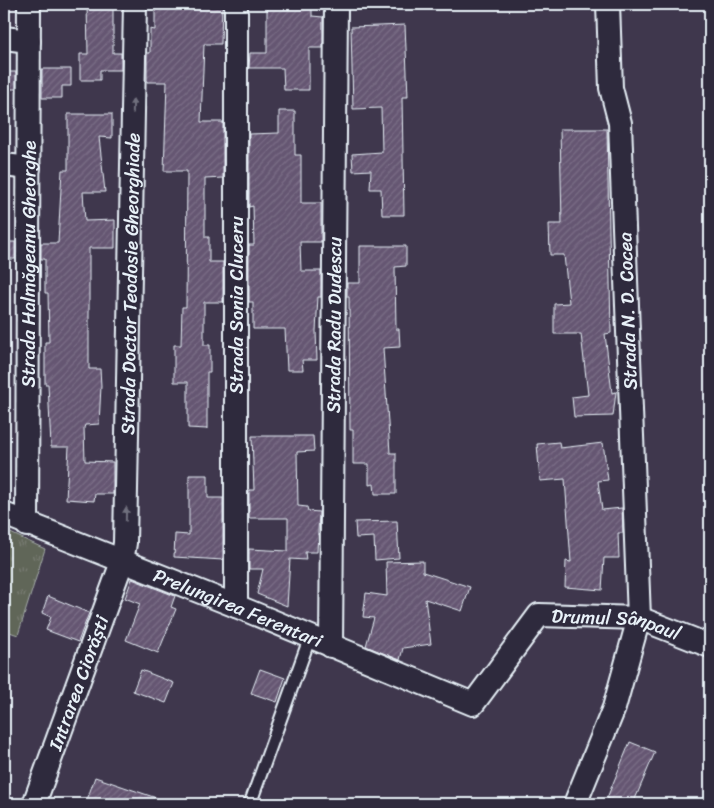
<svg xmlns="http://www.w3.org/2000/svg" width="714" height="808" viewBox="0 0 714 808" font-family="Sriracha,sans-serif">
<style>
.grass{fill:url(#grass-tufts);stroke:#a4aca8}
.building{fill:url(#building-hatch);stroke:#e8f1f8}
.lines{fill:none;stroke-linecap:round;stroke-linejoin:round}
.lane-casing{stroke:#e8f1f8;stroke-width:15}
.street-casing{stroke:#e8f1f8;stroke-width:26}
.lane{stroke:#2f2a3d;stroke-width:11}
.street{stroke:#2f2a3d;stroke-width:22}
.oneway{fill:#70707e}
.labels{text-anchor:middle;stroke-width:4;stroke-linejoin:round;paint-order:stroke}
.street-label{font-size:19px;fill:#e8f1f8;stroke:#2f2a3d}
</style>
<defs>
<pattern id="grass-tufts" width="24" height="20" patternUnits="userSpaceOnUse" patternTransform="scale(1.25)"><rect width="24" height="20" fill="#616659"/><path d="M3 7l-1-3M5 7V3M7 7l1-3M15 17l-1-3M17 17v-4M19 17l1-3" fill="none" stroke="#787c72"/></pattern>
<pattern id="building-hatch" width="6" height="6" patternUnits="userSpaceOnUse" patternTransform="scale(1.25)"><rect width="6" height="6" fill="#655672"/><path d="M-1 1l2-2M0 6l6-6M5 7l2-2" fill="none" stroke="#7b6f87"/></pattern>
</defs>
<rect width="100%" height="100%" fill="#3f374d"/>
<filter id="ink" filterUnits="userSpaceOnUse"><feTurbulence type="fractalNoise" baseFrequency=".02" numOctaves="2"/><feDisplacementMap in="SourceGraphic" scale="10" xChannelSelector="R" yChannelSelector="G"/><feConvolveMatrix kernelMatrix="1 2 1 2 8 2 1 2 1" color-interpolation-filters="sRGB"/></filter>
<g filter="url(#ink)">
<!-- grass -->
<polygon class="grass" points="4,530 45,549 18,635 4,630"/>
<!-- building -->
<g class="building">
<polygon points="87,4 113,4 113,53 121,53 121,70 100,70 100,80 80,80 80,54 88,54"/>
<polygon points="222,4 221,44 204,44 201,122 223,122 223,178 205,179 205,237 209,237 209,262 223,262 223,302 204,302 204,345 210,345 210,372 207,372 207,429 188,428 188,382 174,382 174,345 181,345 182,307 186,307 187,171 164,171 167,82 147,82 147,53 150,53 150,29 155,30 155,5"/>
<polygon points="267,4 312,4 312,16 323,17 323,48 309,48 309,90 284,90 283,68 249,68 250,53 267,53"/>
<polygon points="405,25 408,97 402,97 404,215 382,215 381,189 370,189 371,170 353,171 352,154 382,152 381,108 353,109 351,27"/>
<polygon points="42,69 71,69 71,86 62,86 62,98 42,98"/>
<rect x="4" y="72" width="12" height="17"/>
<polygon points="279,111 295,111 295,155 301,155 301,203 321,203 321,242 300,242 301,271 321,271 321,297 318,297 316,331 317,360 302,360 303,370 287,370 285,329 253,329 253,302 249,302 249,245 254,245 253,206 249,207 249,134 279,133"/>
<polygon points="68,114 112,114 112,138 99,137 105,192 83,192 85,221 115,220 115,248 89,248 89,369 100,369 101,386 99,424 85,425 84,428 85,461 113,462 113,494 95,494 94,501 66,499 69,447 51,447 48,384 45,384 45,342 49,342 48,293 45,293 45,259 41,259 41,243 58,243 62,170 68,170"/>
<polygon points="560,129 607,129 611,333 605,334 612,393 616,392 613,416 574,417 572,397 588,395 581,334 554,334 554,304 569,303 564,255 550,255 549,224 562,224"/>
<rect x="4" y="242" width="11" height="17"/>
<polygon points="360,246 406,246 406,266 395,267 396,329 399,329 400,347 383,348 390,453 396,453 396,494 375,494 374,484 369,485 369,464 353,464 353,430 350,430 349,297 347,297 347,283 360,283"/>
<polygon points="252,436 313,436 314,451 297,452 298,506 307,507 308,511 319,512 317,552 305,552 306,560 290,559 287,606 257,594 263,569 249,569 249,549 288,551 288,518 249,518 249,490 254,490"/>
<polygon points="559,442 560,448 603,443 608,480 598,481 602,510 622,508 623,533 618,533 619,558 604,558 602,590 565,587 566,561 571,562 565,479 540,481 537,444"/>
<polygon points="189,475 208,475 208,498 223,498 223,560 174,557 175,534 189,535"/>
<polygon points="397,521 399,558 375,560 374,537 356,538 355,522"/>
<polygon points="423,561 423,572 470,587 462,611 425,599 431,644 403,648 400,660 366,646 374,618 363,617 366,593 387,596 386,562"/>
<polygon points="132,579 175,596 171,607 176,609 158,653 126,640 140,604 125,598"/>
<polygon points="48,596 89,613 78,642 46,630 51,617 42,613"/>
<polygon points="260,669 285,678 277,702 251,693"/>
<polygon points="141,670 174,683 166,703 133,691"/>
<polygon points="630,742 655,752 633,804 621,804 607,798"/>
<polygon points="95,777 168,802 167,804 101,804 87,800"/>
</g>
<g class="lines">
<!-- lane casing -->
<g class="lane-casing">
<polyline id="lane" points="250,804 310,637"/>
</g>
<!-- street casing -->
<g class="street-casing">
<g id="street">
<polyline points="236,4 236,606"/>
<polyline points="4,38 29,41"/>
<polyline points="4,165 29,168"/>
<path id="s1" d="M4 514 236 606 473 704 539 615 639 618 710 646"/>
<path id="s2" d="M27 525 29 4"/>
<path id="s3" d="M331 646 336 4"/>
<path id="s4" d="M34 804 122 562 125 543 135 4"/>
<polyline points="575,804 614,708 639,618 620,123 611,88 608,4"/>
</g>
</g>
<!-- lane -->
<use href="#lane" class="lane"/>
<!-- street -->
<use href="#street" class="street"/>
</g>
<!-- one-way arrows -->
<defs><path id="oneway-solid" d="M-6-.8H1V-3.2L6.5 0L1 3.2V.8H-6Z" transform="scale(1.25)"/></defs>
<g class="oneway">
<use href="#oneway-solid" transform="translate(133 106) rotate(-89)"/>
<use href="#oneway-solid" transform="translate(126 514) rotate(-89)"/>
</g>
</g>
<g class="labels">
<!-- street labels -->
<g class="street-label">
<text dy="7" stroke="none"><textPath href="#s2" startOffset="261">Strada Halmăgeanu Gheorghe</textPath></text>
<text dy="7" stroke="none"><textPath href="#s4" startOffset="536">Strada Doctor Teodosie Gheorghiade</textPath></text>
<text transform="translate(236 305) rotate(-90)" y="7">Strada Sonia Cluceru</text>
<text transform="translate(627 311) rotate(-92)" y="7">Strada N. D. Cocea</text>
<text dy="7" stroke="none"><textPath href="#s3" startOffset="321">Strada Radu Dudescu</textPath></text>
<text dy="7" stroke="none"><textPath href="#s1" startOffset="252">Prelungirea Ferentari</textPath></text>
<text dy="7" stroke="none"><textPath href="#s1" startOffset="695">Drumul Sânpaul</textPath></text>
<text dy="7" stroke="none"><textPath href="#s4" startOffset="129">Intrarea Ciorăști</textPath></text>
</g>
</g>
<!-- margin -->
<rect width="714" height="808" fill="none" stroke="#2f2a3d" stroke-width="20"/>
<rect x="10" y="10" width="694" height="788" fill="none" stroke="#e8f1f8" stroke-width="2" filter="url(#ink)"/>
</svg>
